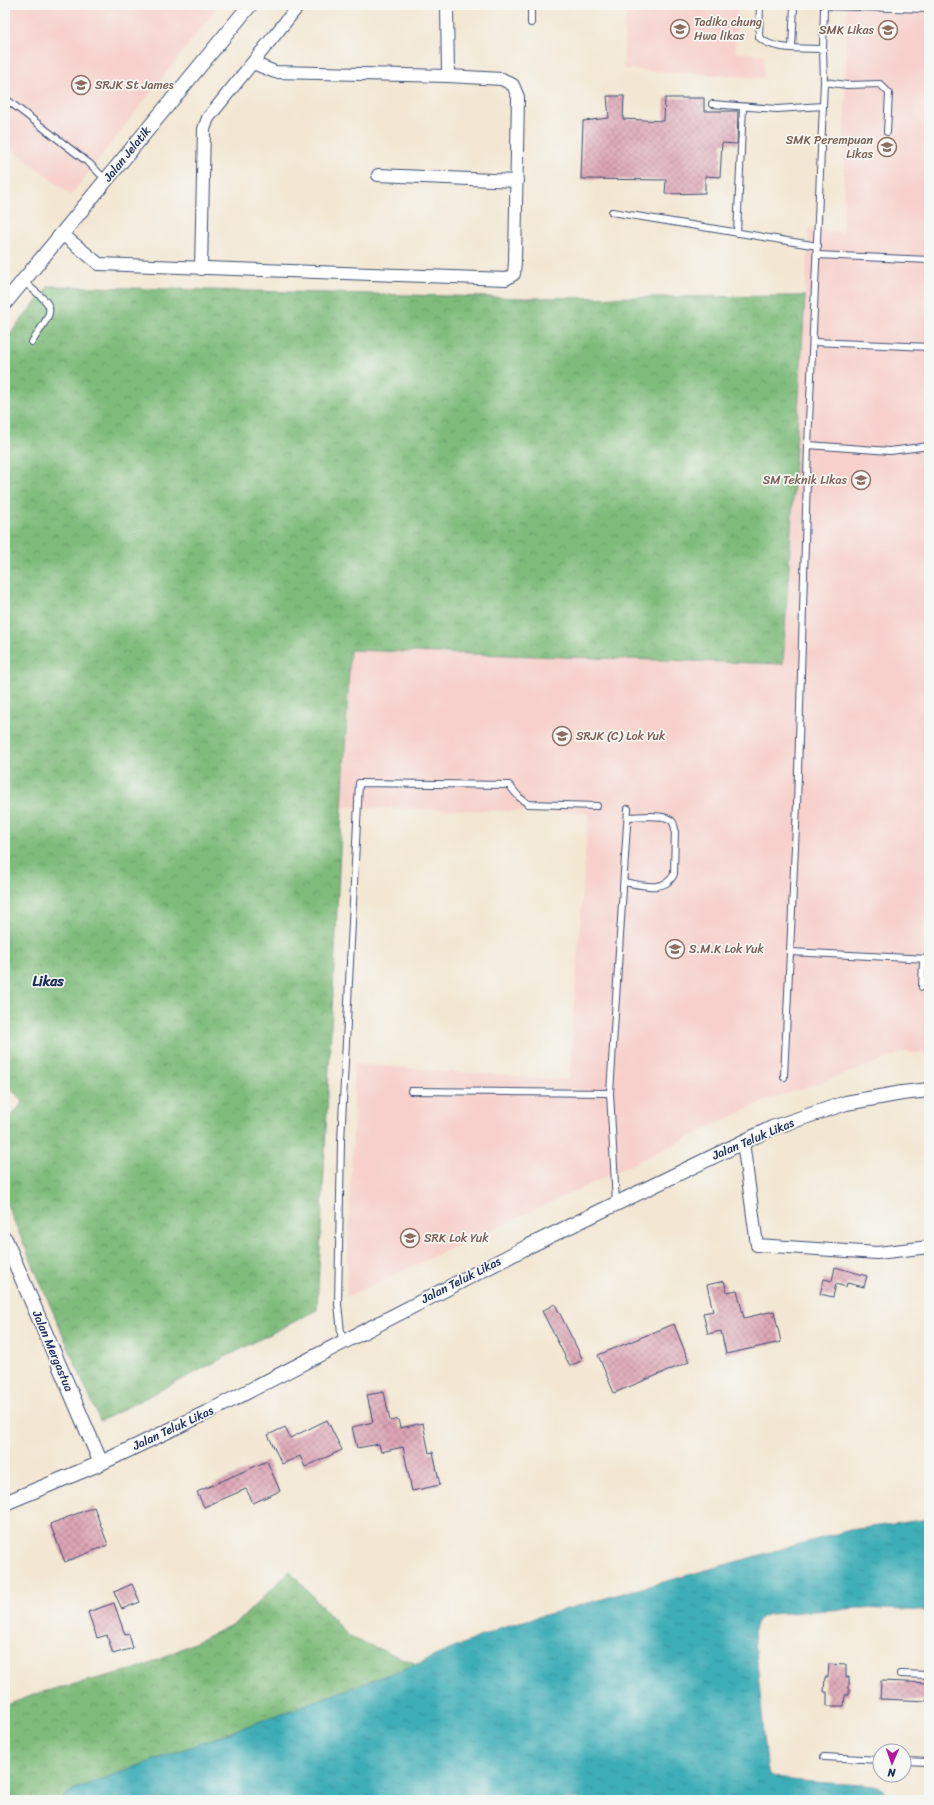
<svg xmlns="http://www.w3.org/2000/svg" width="934" height="1805" viewBox="0 0 934 1805" font-family="Sriracha,sans-serif">
<style>
.built{fill:#f7d0cb}
.forest{fill:url(#forest-crowns);stroke:#4d766d}
.water{fill:url(#water-ripples);stroke:#2c6e8a}
.building{fill:url(#building-cross-hatch)}
.lines{fill:none;stroke-linecap:round;stroke-linejoin:round}
.service-casing{stroke:#3b4b70;stroke-width:8}
.minor-casing{stroke:#3b4b70;stroke-width:14}
.tertiary-casing{stroke:#3b4b70;stroke-width:16}
.service{stroke:#fff;stroke-width:6}
.minor{stroke:#fff;stroke-width:12}
.tertiary{stroke:#fff;stroke-width:14}
.labels{text-anchor:middle;stroke-width:3.5;stroke-linejoin:round;paint-order:stroke}
.education-label{font-size:12px;fill:#785e54;stroke:#f6f6f2;text-anchor:start}
.street-label{font-size:12px;fill:#1b2f5e;stroke:#f6f6f2}
.quarter-label{font-size:14px;font-weight:bold;fill:#1b2f5e;stroke:#f6f6f2}
</style>
<defs>
<pattern id="forest-crowns" width="20" height="18" patternUnits="userSpaceOnUse"><rect width="20" height="18" fill="#7fbc7c"/><path d="M2 6a3 3 0 1 1 6 0M12 15a3 3 0 1 1 6 0" fill="none" stroke="#679969"/></pattern>
<pattern id="water-ripples" width="26" height="14" patternUnits="userSpaceOnUse"><rect width="26" height="14" fill="#3cadb7"/><path d="M2 4q2-2 4 0t4 0M15 11q2-2 4 0t4 0" fill="none" stroke="#328d98"/></pattern>
<pattern id="building-cross-hatch" width="8" height="8" patternUnits="userSpaceOnUse"><rect width="8" height="8" fill="#dea5b6"/><path d="M0 0l8 8M0 8l8-8" fill="none" stroke="#b38797"/></pattern>
</defs>
<rect width="100%" height="100%" fill="#f6f6f2"/>
<filter id="ink" filterUnits="userSpaceOnUse"><feTurbulence type="fractalNoise" baseFrequency=".025" numOctaves="2"/><feDisplacementMap in="SourceGraphic" scale="8" xChannelSelector="R" yChannelSelector="G"/><feConvolveMatrix kernelMatrix="1 2 1 2 8 2 1 2 1" color-interpolation-filters="sRGB"/></filter>
<filter id="wash" filterUnits="userSpaceOnUse"><feTurbulence type="fractalNoise" baseFrequency=".012" numOctaves="4" result="noise"/><feDisplacementMap in="SourceGraphic" scale="16" xChannelSelector="R" yChannelSelector="G"/><feGaussianBlur stdDeviation="0.9" result="paint"/><feColorMatrix in="noise" values="0 0 0 0 0 0 0 0 0 0 0 0 0 0 0 0 0 1.4 0 .05"/><feComposite in="paint" operator="in"/></filter>
<g filter="url(#wash)">
<rect width="100%" height="100%" fill="#f3e7d3"/>
<!-- built -->
<g class="built">
<polygon points="5,5 219,5 71,195 5,144"/>
<polygon points="626,5 737,5 735,52 764,55 764,78 623,69"/>
<polygon points="847,5 929,5 929,1054 904,1052 851,1072 767,1100 599,1180 346,1297 354,1107 353,1064 569,1080 588,813 341,807 350,649 783,664 809,228 843,233"/>
</g>
<!-- forest -->
<g class="forest">
<polygon points="49,286 527,298 805,296 783,664 350,650 317,1310 100,1421 5,1200 5,1124 23,1102 5,1082 5,340"/>
<polygon points="290,1571 349,1637 417,1664 75,1789 59,1800 5,1800 5,1706 35,1694 143,1667 238,1622"/>
</g>
<!-- water -->
<path class="water" d="M929 1519V1611L860 1608 770 1614C760 1617 756 1620 754 1631L767 1766C768 1771 769 1774 773 1776 782 1782 858 1784 874 1786 883 1788 886 1791 888 1800H59L75 1789 417 1664 502 1627 850 1530Z"/>
<g id="blocks">
<!-- building -->
<g class="building">
<polygon points="607,96 624,96 623,119 664,121 665,98 704,98 704,111 738,111 737,144 722,143 720,177 705,176 705,193 665,194 666,180 581,179 583,121 609,118"/>
<polygon points="835,1267 867,1276 864,1287 847,1283 846,1287 836,1284 833,1297 820,1294 824,1279 832,1281"/>
<polygon points="724,1281 727,1292 737,1290 744,1318 774,1311 781,1342 726,1354 721,1331 708,1334 703,1313 713,1311 707,1285"/>
<polygon points="555,1304 583,1360 570,1366 542,1311"/>
<polygon points="674,1324 689,1362 614,1393 598,1355"/>
<polygon points="384,1392 390,1421 398,1419 400,1428 423,1423 429,1453 433,1452 440,1485 412,1491 403,1447 381,1452 379,1444 357,1448 352,1427 373,1422 367,1395"/>
<polygon points="327,1420 342,1450 305,1467 300,1456 282,1464 268,1435 285,1427 290,1438"/>
<polygon points="267,1461 280,1491 253,1503 246,1489 204,1507 197,1492"/>
<polygon points="94,1507 108,1545 65,1562 50,1524"/>
<polygon points="132,1584 140,1602 122,1609 114,1592"/>
<polygon points="114,1603 125,1635 129,1634 133,1648 113,1654 107,1635 97,1638 88,1612"/>
<polygon points="829,1664 846,1665 846,1677 849,1677 849,1695 845,1695 844,1706 827,1706 827,1692 824,1692 825,1677 828,1677"/>
<polygon points="881,1681 929,1683 929,1701 880,1699"/>
</g>
</g>
</g>
<g filter="url(#ink)">
<use href="#blocks" fill-opacity="0" stroke="#3b4b70" stroke-width="1"/>
<g class="lines">
<!-- service casing -->
<g class="service-casing">
<g id="service">
<polyline points="531,5 531,23"/>
<path d="M760 5 759 37C771 51 806 48 823 49"/>
<polyline points="824,6 929,9"/>
<polyline points="792,48 794,5"/>
<polyline points="824,82 847,85 880,84 889,93 887,132"/>
<polyline points="6,99 90,164 106,180"/>
<polyline points="712,104 777,109 823,106"/>
<polyline points="612,212 818,246"/>
<polyline points="737,233 743,107"/>
<polyline points="817,255 929,260"/>
<path d="M23 281C57 310 56 305 32 342"/>
<polyline points="814,342 929,347"/>
<polyline points="808,445 890,451 929,446"/>
<path d="M624 882C640 885 666 893 674 874L675 829C674 825 674 821 669 819 660 814 639 817 628 817"/>
<polyline points="790,952 929,959"/>
<polyline points="922,987 923,960"/>
<polyline points="784,1077 797,805 808,445 824,82 823,49 824,5"/>
<polyline points="411,1091 610,1093 616,1203"/>
<polyline points="610,1093 628,809"/>
<polyline points="342,1342 338,1304 341,1141 359,783 509,785 519,797 528,804 597,806"/>
<polyline points="900,1674 929,1675"/>
<polyline points="824,1757 880,1760"/>
<polyline points="904,1761 929,1762"/>
</g>
</g>
<!-- minor casing -->
<g class="minor-casing">
<g id="minor">
<polyline points="447,5 448,76"/>
<polyline points="378,175 517,181"/>
<polyline points="62,234 99,264 506,279 514,274 515,261 518,97 513,85 502,79 448,76 275,72 253,63"/>
<polyline points="201,269 204,129 208,118 299,5"/>
<polyline points="743,1142 757,1245 877,1253 929,1247"/>
</g>
</g>
<!-- tertiary casing -->
<g class="tertiary-casing">
<g id="tertiary">
<polyline points="5,303 250,5"/>
<polyline points="5,1239 101,1463"/>
<polyline points="5,1503 101,1463 212,1410 529,1246 772,1128 846,1103 902,1093 929,1090"/>
</g>
</g>
<!-- service -->
<use href="#service" class="service"/>
<!-- minor -->
<use href="#minor" class="minor"/>
<!-- tertiary -->
<use href="#tertiary" class="tertiary"/>
</g>
</g>
<!-- icons -->
<defs>
<g id="school-ring" transform="scale(1)"><circle r="9.5" fill="#f6f6f2" stroke="#8d6e63" stroke-width="1.5"/><path d="M0-5L7-2L0 1L-7-2ZM-4 1L0 2.5L4 1V4Q0 6-4 4Z" fill="#8d6e63"/></g>
</defs>
<g fill-rule="evenodd">
<use href="#school-ring" x="680" y="29"/>
<use href="#school-ring" x="888" y="30"/>
<use href="#school-ring" x="81" y="85"/>
<use href="#school-ring" x="887" y="147"/>
<use href="#school-ring" x="861" y="480"/>
<use href="#school-ring" x="562" y="736"/>
<use href="#school-ring" x="675" y="949"/>
<use href="#school-ring" x="410" y="1238"/>
</g>
<g class="labels">
<!-- education labels -->
<g class="education-label">
<text x="694" y="26">Tadika chung<tspan x="694" dy="14">Hwa likas</tspan></text>
<text x="874" y="34" text-anchor="end">SMK Likas</text>
<text x="95" y="89">SRJK St James</text>
<text x="873" y="144" text-anchor="end">SMK Perempuan<tspan x="873" dy="14">Likas</tspan></text>
<text x="847" y="484" text-anchor="end">SM Teknik Likas</text>
<text x="576" y="740">SRJK (C) Lok Yuk</text>
<text x="689" y="953">S.M.K Lok Yuk</text>
<text x="424" y="1242">SRK Lok Yuk</text>
</g>
<!-- street labels -->
<g class="street-label">
<text transform="translate(127 154) rotate(-51)" y="4">Jalan Jelatik</text>
<text transform="translate(753 1139) rotate(-23)" y="4">Jalan Teluk Likas</text>
<text transform="translate(461 1280) rotate(-27)" y="4">Jalan Teluk Likas</text>
<text transform="translate(53 1351) rotate(67)" y="4">Jalan Mergastua</text>
<text transform="translate(173 1428) rotate(-25)" y="4">Jalan Teluk Likas</text>
</g>
<!-- quarter labels -->
<g class="quarter-label">
<text x="48" y="986">Likas</text>
</g>
</g>
<!-- margin -->
<rect width="934" height="1805" fill="none" stroke="#f6f6f2" stroke-width="20"/>
<!-- north arrow -->
<g transform="translate(892 1763) rotate(182)"><circle r="19" fill="#f6f6f2" stroke="#9ea6b7"/>
<path d="M0-3L7 15L0 10L-7 15Z" fill="#b5179e"/>
<text y="-6" font-size="11" font-weight="bold" text-anchor="middle" fill="#1b2f5e">N</text>
</g>
</svg>
